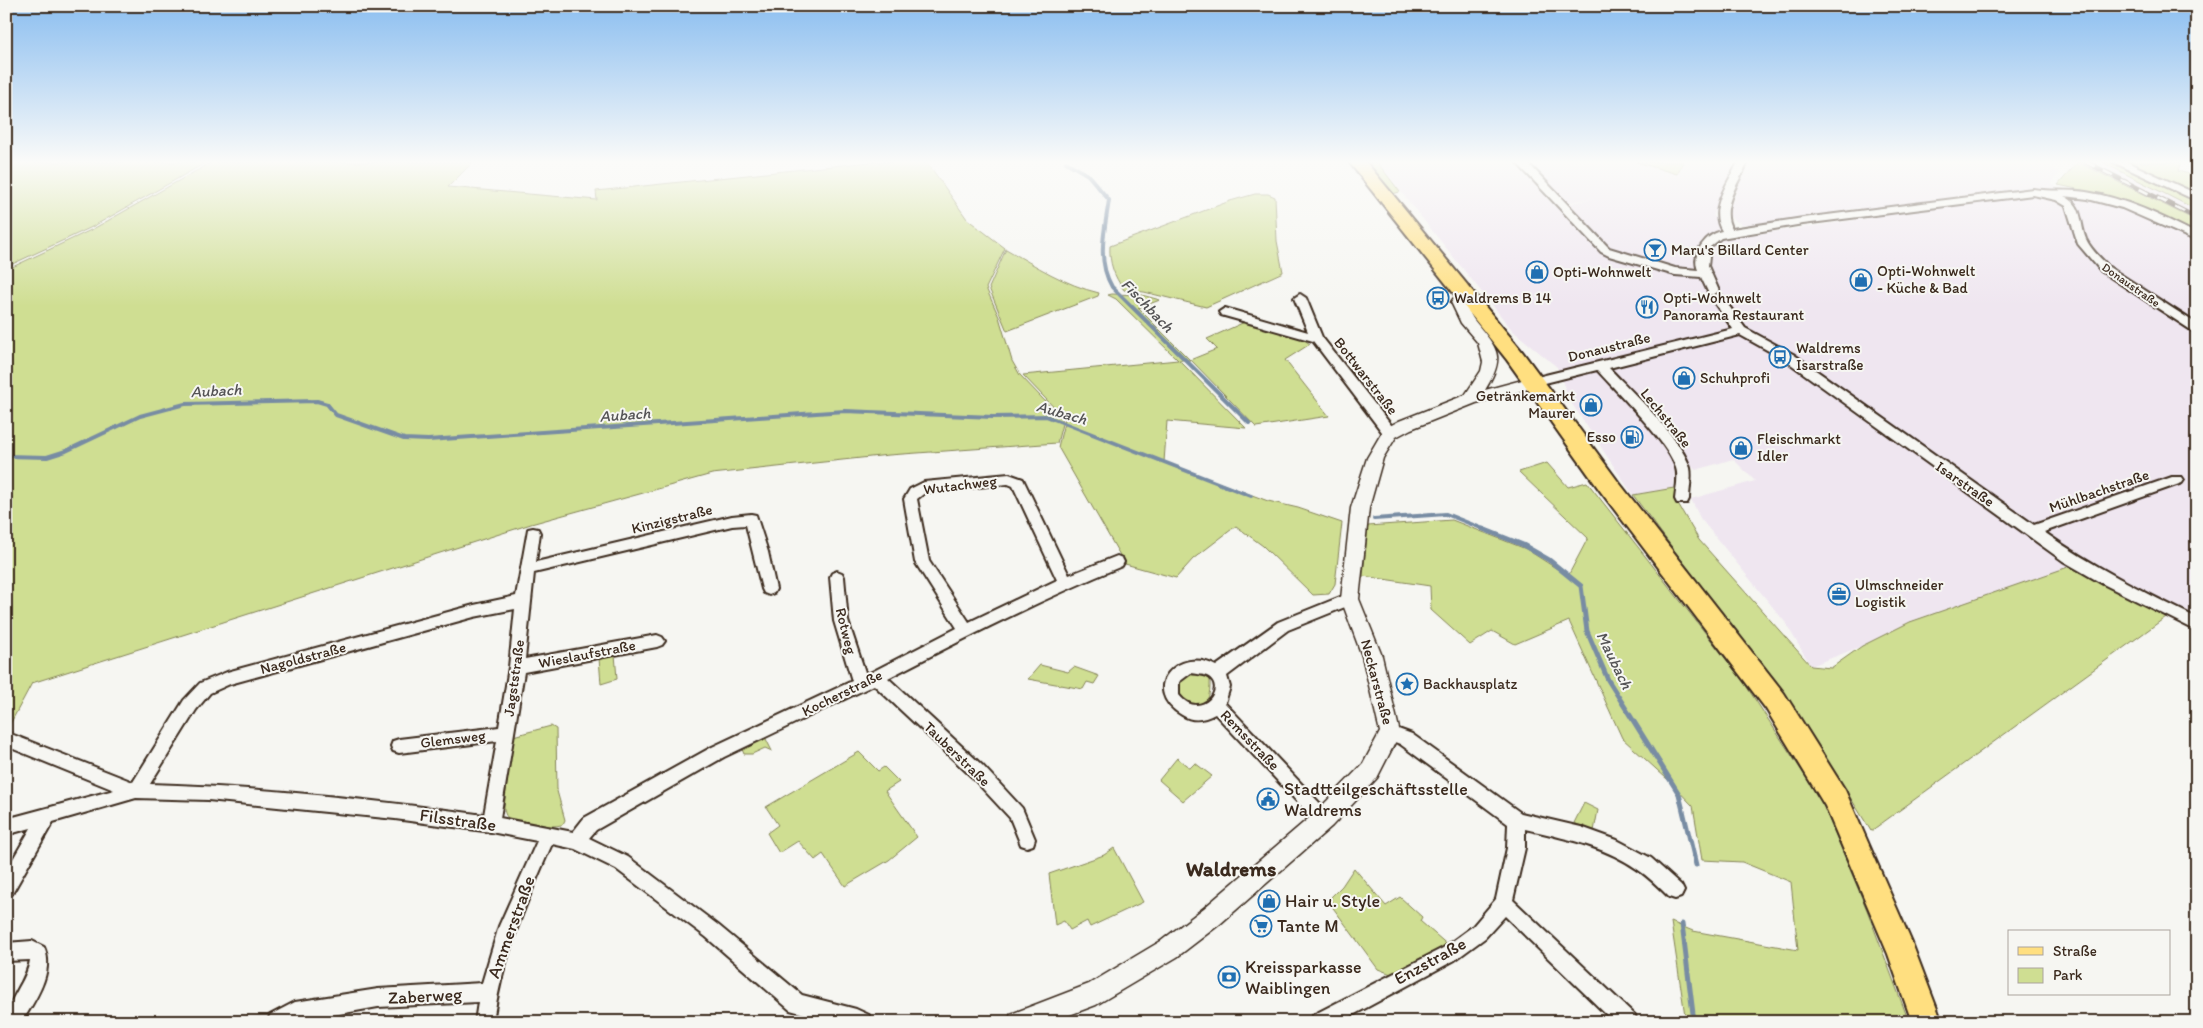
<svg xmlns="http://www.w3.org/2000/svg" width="2203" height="1028" viewBox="0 0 2203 1028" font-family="Itim,sans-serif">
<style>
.built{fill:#efe6f0;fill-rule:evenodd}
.green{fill:#cfde92;stroke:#858458}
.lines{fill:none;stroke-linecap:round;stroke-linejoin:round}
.stream-far1{stroke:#788ca3;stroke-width:4}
.stream{stroke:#788ca3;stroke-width:5}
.minor-casing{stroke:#3b2a1e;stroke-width:4}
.tertiary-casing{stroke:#3b2a1e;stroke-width:3}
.primary-casing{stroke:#3b2a1e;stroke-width:4}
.minor{fill:#f6f6f2;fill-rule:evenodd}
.tertiary{fill:#f6f6f2;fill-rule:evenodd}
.primary{fill:#ffdf80;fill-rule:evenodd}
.rail-casing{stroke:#3b2a1e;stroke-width:5}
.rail{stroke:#f6f6f2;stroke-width:3;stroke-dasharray:10;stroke-linecap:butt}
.labels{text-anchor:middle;stroke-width:4;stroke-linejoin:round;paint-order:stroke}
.far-street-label{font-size:12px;fill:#3b2a1e;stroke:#f6f6f2}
.poi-label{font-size:15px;fill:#3b2a1e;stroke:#f6f6f2;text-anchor:start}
.street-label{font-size:15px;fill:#3b2a1e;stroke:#f6f6f2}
.water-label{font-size:16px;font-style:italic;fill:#545355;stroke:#f6f6f2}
.near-poi-label{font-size:18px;fill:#3b2a1e;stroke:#f6f6f2;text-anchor:start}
.near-street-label{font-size:18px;fill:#3b2a1e;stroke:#f6f6f2}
.near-quarter-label{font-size:21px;font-weight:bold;fill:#3b2a1e;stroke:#f6f6f2}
</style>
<rect width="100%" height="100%" fill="#f6f6f2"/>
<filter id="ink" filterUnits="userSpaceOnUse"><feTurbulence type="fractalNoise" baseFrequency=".02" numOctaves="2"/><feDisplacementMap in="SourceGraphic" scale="10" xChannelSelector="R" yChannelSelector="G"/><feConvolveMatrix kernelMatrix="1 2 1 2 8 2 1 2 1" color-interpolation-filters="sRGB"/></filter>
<g filter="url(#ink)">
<!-- built -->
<g class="built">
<path d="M1377 162H1515L1555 207 1593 198 1566 203 1528 162H2044L2059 173 2051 184 2077 200H2099L2126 208 2197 241V617L2081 558 2068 568 1910 622 1862 646 1811 666 1785 622 1700 518 1691 499 1755 481 1733 459 1696 470 1693 468 1676 442 1646 409 1635 412 1675 461 1674 488 1633 495 1570 401 1557 367 1513 331ZM1726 188 1737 191 1728 212 1730 217 1741 224 1749 225 1859 208 1870 218 1729 238 1719 231 1720 224 1713 215ZM1806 366 1870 412 1860 417 1798 371Z"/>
<polygon points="2078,162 2102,162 2187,205 2197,210 2197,221"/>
</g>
<!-- green -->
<g class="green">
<polygon points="6,162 207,162 92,227 6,267"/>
<polygon points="212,162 473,162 448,187 597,200 596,191 870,162 927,162 967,219 1005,248 986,288 999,317 1012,361 1020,375 1063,420 1057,443 889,455 712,474 531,524 32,683 8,728 6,270 93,229"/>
<polygon points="1364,162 1377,162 1400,192 1388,195"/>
<polygon points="1636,162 1683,162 1677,174"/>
<path d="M2078 162 2197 221V235C2154 211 2106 194 2058 185Z"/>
<polygon points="2102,162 2109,162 2197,202 2197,210"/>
<polygon points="2129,162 2181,162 2178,171 2197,176 2197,195"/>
<path d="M1255 194H1268L1275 197 1277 241 1283 272 1206 307 1144 292 1124 290C1114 276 1109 263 1110 246L1230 201Z"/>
<path d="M1006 249C1036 266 1065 285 1099 293L1098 296 1007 331 989 288Z"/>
<polygon points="1112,294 1142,295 1160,300 1138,308 1190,360 1217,349 1207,339 1247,321 1300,337 1310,344 1285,360 1329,416 1256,427 1191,360 1179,360 1246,428 1167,421 1164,462 1268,501 1298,508 1342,523 1335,584 1329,594 1313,595 1263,546 1236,526 1193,559 1176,578 1125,564 1058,447 1065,419 1023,375 1178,360 1116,299 1108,295"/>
<polygon points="1547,463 1568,487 1587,482 1743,681 1822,802 1867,910 1909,1022 1686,1022 1671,922 1693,931 1798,950 1791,882 1742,862 1702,860 1693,806 1667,779 1622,738 1569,621 1515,644 1492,631 1470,645 1431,610 1430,586 1363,576 1368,526 1452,520 1526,549 1568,576 1588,538 1519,472"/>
<polygon points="1674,488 1676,501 1699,540 1811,666 1831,668 1862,646 1910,622 2071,566 2166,617 1871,831 1808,729 1633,495"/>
<polygon points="615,654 617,679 601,684 599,658"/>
<polygon points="1040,665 1068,672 1074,667 1099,676 1094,684 1087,682 1083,689 1028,679"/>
<path d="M1192 669 1210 677C1211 705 1205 708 1180 703L1178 683Z"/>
<path d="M551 726 556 729 557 791 565 820 563 824C557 829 514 824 508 818 505 815 504 811 504 807L513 736Z"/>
<polygon points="765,737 772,751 765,748 752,754 744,754 742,749"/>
<polygon points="859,752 878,771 884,767 899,782 885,791 917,837 889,860 845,886 823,854 815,860 798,841 779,853 767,833 778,825 766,807"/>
<polygon points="1177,758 1190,768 1195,763 1212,776 1183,801 1159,780"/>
<polygon points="1584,803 1598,810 1594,831 1574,823"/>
<polygon points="1114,848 1143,902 1090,927 1087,921 1070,930 1064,921 1055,925 1049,874 1104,855"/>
<polygon points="1354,868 1386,906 1400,897 1422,917 1420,921 1450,947 1391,974 1378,969 1331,905 1331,897 1342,886"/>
</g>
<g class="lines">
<!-- stream-far1 -->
<g class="stream-far1">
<path d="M1066 162 1088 175 1109 200C1105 229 1096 260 1112 287L1249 423"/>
<polyline points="6,456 47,457 66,451 140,416 185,404 317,401 327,404 336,415 404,439 428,440 845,411 993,417 1046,416 1251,496"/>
<polyline points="1374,519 1446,514 1486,530"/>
</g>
<!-- stream -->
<g class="stream">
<polyline points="1483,529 1523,545 1549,560 1581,586 1587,631 1608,680 1679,794 1696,865"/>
<polyline points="1682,924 1694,1022"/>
</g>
<!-- minor casing -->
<g class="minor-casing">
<g id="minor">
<path d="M1516 162H1527L1609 248 1675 268 1698 270C1691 253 1706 234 1722 231 1708 209 1728 184 1738 162H1748C1739 182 1719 209 1732 229L1803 218 2033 189C2050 192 2068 189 2086 192 2125 198 2162 216 2197 234V241L2122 208 2088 199 2064 196C2084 205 2079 222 2086 239 2091 250 2101 258 2109 267L2197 324V334L2101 271 2078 244 2066 206 2056 200 2033 195 1803 224 1721 238 1710 247 1708 266 1719 291 1713 295 1709 294 1701 277 1675 275 1609 256 1601 252Z"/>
<polygon points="2113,162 2127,162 2197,194 2197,201"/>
<polygon points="1300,294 1306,298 1322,337 1395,430 1396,433 1395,436 1385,436 1313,341 1221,315 1219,312 1225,308 1308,332 1294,298"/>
<path d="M1717 294 1721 295 1745 328 1793 354 2034 525 2172 477H2182L2184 480 2182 483 2044 532C2092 566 2144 592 2197 618V631L2103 584 2063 561 1785 360 1740 335 1609 368C1631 391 1681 437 1690 468 1692 478 1689 489 1689 499L1687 503H1677L1675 499C1676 489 1679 477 1676 468 1669 443 1616 391 1597 370L1533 386 1527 382 1533 378 1733 329 1711 298Z"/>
<path d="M1009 474 1023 479 1069 575 1117 556 1122 558 1124 562 1122 566C1042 599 965 638 888 678L983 766 1022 808 1035 839 1033 845 1027 847 1021 845 1010 818 971 776 874 685 724 757 596 830 589 838 628 857 718 925 802 995 856 1009 869 1015 871 1022H834L790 1010 706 937 616 869 575 849 552 844C526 902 502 959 493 1022H475L478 1002 378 1007 295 1022H268L270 1015 295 1002 378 989 482 983 499 926 537 841 491 832 395 819 208 800 136 798 53 822 12 894 6 896V871L31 828 6 835V819L114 790 6 746V732L133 782 184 700 200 683 227 672 474 605 516 596 528 529 533 528 538 529 540 533 536 562 732 516 751 514 756 515 768 552 776 589 774 593 769 595 764 593 762 589 746 525 732 526 534 573 525 659 657 635 662 637 665 641 662 645 657 647 524 672 500 818 573 832 584 818 712 747 852 681 834 621 830 577 832 573 837 571 842 573 844 577 848 621 866 675 957 628 915 562 904 499 910 489 924 482ZM1008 484 1013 486 1057 580 969 622 929 561 917 499 926 492ZM515 609 509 667 499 727 399 739 393 741 391 746 393 751 399 753 497 741 484 815C373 800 261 787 150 784L196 710 210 693 230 684 474 617Z"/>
<path d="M1350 593 1355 595 1357 599 1355 603 1288 630 1227 676 1230 687 1225 703 1330 814 1332 819 1330 824 1324 827 1318 824 1215 714C1204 720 1193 722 1182 715 1138 689 1179 645 1216 666L1278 622ZM1191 673C1196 674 1202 674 1207 676 1229 687 1200 722 1179 695V682Z"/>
<path d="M1390 726 1412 734 1521 813 1581 827 1617 840 1651 858 1681 885 1684 891 1681 897 1675 899 1669 897C1659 887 1649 877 1637 869 1604 846 1564 838 1525 829V848L1513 900 1635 1015 1637 1022H1614L1505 916 1485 938 1455 960 1340 1022H1311L1313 1015 1443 948 1473 926 1496 899 1507 848 1508 824 1400 744 1384 738 1382 733 1384 728Z"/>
<path d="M32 941 44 947C55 972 35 1000 22 1022H6C6 1001 27 982 30 960L6 961V943Z"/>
</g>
</g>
<!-- tertiary casing -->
<g class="tertiary-casing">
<path id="tertiary" d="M1458 297 1463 299C1468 305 1469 314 1474 320 1497 349 1507 355 1485 390L1533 377 1539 378 1541 382 1539 386 1476 403 1411 429 1396 437 1383 458 1369 508 1359 599 1382 656 1400 733 1377 778 1332 826 1220 924 1177 957 1096 1005 1051 1022H1007L1011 1014 1089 984 1161 941 1204 908 1316 812 1363 764 1380 732 1362 656 1341 599 1351 508 1367 458 1384 429 1399 421 1465 395 1481 371 1483 362 1478 343 1461 323 1451 302 1453 299Z"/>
</g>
<!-- primary casing -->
<g class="primary-casing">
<polygon id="primary" points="1349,162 1366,162 1521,350 1617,480 1784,693 1845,790 1912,943 1942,1022 1912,1022 1888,954 1825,806 1766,709 1601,492 1507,360"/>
</g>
<!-- minor -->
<use href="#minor" class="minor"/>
<!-- tertiary -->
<use href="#tertiary" class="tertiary"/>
<!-- primary -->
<use href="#primary" class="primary"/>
<!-- rail casing -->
<g class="rail-casing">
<polyline id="rail" points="2086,162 2197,218"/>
</g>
<!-- rail -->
<use href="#rail" class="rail"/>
</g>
</g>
<!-- sky -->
<linearGradient id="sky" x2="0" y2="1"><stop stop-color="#8bbef0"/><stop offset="0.53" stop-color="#fbfbf9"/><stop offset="1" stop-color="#fbfbf9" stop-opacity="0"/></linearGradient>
<rect width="2203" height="306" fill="url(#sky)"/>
<!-- icons -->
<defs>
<g id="bar-ring" transform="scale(1.125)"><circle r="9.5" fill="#f6f6f2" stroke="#1f6fb2" stroke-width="1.5"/><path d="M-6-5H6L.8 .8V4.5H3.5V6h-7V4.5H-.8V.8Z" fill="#1f6fb2"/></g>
<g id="shop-ring" transform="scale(1.125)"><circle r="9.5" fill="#f6f6f2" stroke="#1f6fb2" stroke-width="1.5"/><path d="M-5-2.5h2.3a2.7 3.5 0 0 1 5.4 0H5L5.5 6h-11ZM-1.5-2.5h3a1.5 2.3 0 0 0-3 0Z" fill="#1f6fb2"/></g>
<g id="bus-ring" transform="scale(1.125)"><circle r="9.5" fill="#f6f6f2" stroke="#1f6fb2" stroke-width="1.5"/><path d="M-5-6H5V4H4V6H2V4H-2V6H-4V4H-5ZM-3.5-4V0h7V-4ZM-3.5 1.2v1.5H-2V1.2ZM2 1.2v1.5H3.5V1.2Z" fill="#1f6fb2"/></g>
<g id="restaurant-ring" transform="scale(1.125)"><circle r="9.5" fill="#f6f6f2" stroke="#1f6fb2" stroke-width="1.5"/><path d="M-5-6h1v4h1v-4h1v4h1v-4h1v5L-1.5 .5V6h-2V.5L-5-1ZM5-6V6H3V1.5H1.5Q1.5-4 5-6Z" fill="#1f6fb2"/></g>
<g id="fuel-ring" transform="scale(1.125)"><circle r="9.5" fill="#f6f6f2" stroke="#1f6fb2" stroke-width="1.5"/><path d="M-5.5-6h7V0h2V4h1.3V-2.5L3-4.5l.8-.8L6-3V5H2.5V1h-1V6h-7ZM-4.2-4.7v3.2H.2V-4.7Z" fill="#1f6fb2"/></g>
<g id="office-ring" transform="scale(1.125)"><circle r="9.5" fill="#f6f6f2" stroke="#1f6fb2" stroke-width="1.5"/><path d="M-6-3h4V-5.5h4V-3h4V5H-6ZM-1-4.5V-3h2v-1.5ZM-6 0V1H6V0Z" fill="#1f6fb2"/></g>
<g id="sight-ring" transform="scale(1.125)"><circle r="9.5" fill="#f6f6f2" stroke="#1f6fb2" stroke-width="1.5"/><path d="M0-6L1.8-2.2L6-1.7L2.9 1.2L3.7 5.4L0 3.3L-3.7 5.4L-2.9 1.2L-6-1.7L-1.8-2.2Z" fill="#1f6fb2"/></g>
<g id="civic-ring" transform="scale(1.125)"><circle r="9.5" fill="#f6f6f2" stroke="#1f6fb2" stroke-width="1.5"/><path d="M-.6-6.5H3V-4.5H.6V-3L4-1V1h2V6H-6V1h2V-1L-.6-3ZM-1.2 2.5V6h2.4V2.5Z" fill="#1f6fb2"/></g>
<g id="supermarket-ring" transform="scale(1.125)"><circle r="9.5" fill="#f6f6f2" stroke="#1f6fb2" stroke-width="1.5"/><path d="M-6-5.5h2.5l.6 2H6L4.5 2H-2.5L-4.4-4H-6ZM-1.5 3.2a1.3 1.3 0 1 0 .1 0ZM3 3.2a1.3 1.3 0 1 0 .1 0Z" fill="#1f6fb2"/></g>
<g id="bank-ring" transform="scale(1.125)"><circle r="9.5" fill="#f6f6f2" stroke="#1f6fb2" stroke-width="1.5"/><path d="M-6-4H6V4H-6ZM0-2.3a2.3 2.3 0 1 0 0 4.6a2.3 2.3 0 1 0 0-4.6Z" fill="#1f6fb2"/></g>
</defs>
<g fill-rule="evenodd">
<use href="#bar-ring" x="1655" y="250"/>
<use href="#shop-ring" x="1537" y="272"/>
<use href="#shop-ring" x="1861" y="280"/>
<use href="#bus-ring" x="1438" y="298"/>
<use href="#restaurant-ring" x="1647" y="307"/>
<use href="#bus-ring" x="1780" y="357"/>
<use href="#shop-ring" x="1684" y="378"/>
<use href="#shop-ring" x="1591" y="405"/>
<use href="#fuel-ring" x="1632" y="437"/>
<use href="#shop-ring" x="1741" y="448"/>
<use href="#office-ring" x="1839" y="594"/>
<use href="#sight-ring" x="1407" y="684"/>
<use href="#civic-ring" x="1268" y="799"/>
<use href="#shop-ring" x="1269" y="901"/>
<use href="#supermarket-ring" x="1261" y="926"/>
<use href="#bank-ring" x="1229" y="977"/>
</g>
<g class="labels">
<!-- far-street labels -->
<g class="far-street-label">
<text transform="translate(2131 285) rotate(35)" y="4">Donaustraße</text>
</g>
<!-- poi labels -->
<g class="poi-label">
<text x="1671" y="255">Maru's Billard Center</text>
<text x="1877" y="276">Opti-Wohnwelt<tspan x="1877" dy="17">- Küche &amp; Bad</tspan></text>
<text x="1553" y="277">Opti-Wohnwelt</text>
<text x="1454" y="303">Waldrems B 14</text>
<text x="1663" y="303">Opti-Wohnwelt<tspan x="1663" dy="17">Panorama Restaurant</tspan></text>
<text x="1796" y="353">Waldrems<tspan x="1796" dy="17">Isarstraße</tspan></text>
<text x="1700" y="383">Schuhprofi</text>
<text x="1575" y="401" text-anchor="end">Getränkemarkt<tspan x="1575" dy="17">Maurer</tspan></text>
<text x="1616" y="442" text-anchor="end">Esso</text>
<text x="1757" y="444">Fleischmarkt<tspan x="1757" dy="17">Idler</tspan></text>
<text x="1855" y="590">Ulmschneider<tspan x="1855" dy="17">Logistik</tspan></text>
<text x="1423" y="689">Backhausplatz</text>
</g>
<!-- street labels -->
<g class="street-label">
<text transform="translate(1609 347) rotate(-14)" y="5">Donaustraße</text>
<text transform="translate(1366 376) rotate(52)" y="5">Bottwarstraße</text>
<text transform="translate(1666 418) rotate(51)" y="5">Lechstraße</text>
<text transform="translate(1965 484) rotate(35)" y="5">Isarstraße</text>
<text transform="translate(960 485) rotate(-7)" y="5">Wutachweg</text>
<text transform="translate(2099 491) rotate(-19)" y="5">Mühlbachstraße</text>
<text transform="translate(672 519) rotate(-14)" y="5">Kinzigstraße</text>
<text transform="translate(846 631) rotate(76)" y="5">Rotweg</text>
<text transform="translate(587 654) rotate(-11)" y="5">Wieslaufstraße</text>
<text transform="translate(303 658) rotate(-15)" y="5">Nagoldstraße</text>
<text transform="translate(514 678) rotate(-82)" y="5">Jagststraße</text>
<text transform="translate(1377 682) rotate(75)" y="5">Neckarstraße</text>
<text transform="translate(842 693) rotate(-26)" y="5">Kocherstraße</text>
<text transform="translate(453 739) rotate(-7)" y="5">Glemsweg</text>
<text transform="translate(1250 740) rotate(46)" y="5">Remsstraße</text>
<text transform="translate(957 754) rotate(44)" y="5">Tauberstraße</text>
</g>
<!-- water labels -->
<g class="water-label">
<text transform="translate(1148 305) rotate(46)" y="6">Fischbach</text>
<text transform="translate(216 390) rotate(-3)" y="6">Aubach</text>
<text transform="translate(1062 412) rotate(16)" y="6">Aubach</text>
<text transform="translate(625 414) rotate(-4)" y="6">Aubach</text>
<text transform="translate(1615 660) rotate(64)" y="6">Maubach</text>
</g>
<!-- near-poi labels -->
<g class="near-poi-label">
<text x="1284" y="795">Stadtteilgeschäftsstelle<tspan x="1284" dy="21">Waldrems</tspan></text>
<text x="1285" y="907">Hair u. Style</text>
<text x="1277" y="932">Tante M</text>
<text x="1245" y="973">Kreissparkasse<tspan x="1245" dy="21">Waiblingen</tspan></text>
</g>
<!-- near-street labels -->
<g class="near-street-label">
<text transform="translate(458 820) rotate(8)" y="6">Filsstraße</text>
<text transform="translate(511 927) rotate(-70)" y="6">Ammerstraße</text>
<text transform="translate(1430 961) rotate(-29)" y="6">Enzstraße</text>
<text transform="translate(425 996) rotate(-3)" y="6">Zaberweg</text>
</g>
<!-- near-quarter labels -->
<g class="near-quarter-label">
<text x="1231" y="876">Waldrems</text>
</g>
</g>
<!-- margin -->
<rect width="2203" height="1028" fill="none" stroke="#f6f6f2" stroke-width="25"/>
<rect x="12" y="12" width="2178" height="1003" fill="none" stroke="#3b2a1e" stroke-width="2" filter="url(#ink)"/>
<!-- legend -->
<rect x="2008" y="930" width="162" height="65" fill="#f6f6f2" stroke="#aba49d"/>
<rect x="2018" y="947" width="25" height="8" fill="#ffdf80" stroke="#aba49d"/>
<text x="2053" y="956" font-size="15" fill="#3b2a1e">Straße</text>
<rect x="2018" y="968" width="25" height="15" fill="#cfde92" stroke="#aba49d"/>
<text x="2053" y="980" font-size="15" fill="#3b2a1e">Park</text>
</svg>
